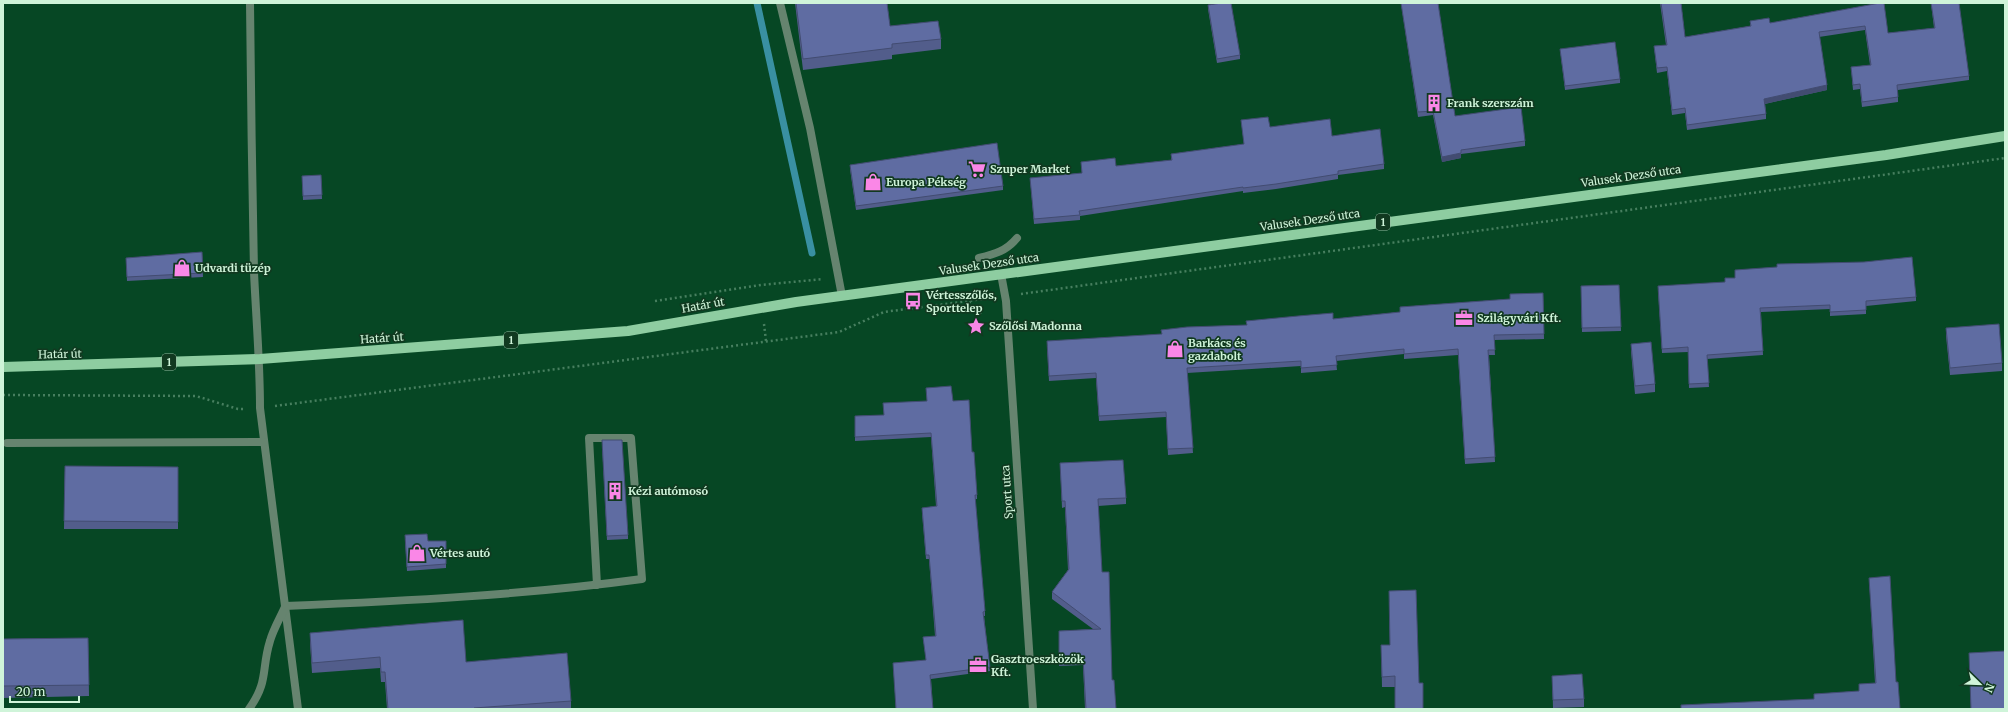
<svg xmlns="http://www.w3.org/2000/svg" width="2008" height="712" viewBox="0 0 2008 712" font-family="Merriweather,serif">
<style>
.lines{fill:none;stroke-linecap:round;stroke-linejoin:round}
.stream{stroke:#3990a2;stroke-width:7}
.path{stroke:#477f5f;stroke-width:2.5;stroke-dasharray:2 3;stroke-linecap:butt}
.lane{stroke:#66846f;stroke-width:8}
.street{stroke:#66846f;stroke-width:8}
.primary{stroke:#8ecda1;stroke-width:10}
.wall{fill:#525d8b}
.shaded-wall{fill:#424c71}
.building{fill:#5f6ca2;stroke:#424c71}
.labels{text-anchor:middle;stroke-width:3.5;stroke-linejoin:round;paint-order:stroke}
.shield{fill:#113920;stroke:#96bca2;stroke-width:1}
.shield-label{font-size:10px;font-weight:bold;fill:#cff4d9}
.poi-label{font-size:11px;font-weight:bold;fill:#cff4d9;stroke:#113920;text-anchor:start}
.street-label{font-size:11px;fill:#cff4d9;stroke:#113920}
</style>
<rect width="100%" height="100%" fill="#064724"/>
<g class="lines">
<!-- stream -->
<polyline class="stream" points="757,3 812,253"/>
<!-- path -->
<g class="path">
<polyline points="1021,294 2005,158"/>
<polyline points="655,301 761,285 823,279"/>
<polyline points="969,302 981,314"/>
<polyline points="764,324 766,341"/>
<polyline points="3,395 196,396 238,409 244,409"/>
<polyline points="275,406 839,332 884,312 991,298"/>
</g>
<!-- lane -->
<g class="lane">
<path d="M250 3C251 93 252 182 254 272 256 317 260 362 260 408L298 709"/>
<polyline points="780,3 810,128 842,296"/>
<path d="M979 258C995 254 1006 251 1017 238"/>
<polyline points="7,443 264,442"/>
<path d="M285 606C405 601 524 595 642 579L631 438H589L597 585"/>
<path d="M249 709C269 681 261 670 270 641 273 630 280 618 285 607"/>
</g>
<!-- street -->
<polyline class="street" points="1001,274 1006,301 1033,709"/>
<!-- primary -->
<polyline class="primary" points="3,367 260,359 628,331 796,302 1886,155 2005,136"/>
</g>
<!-- wall -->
<g class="wall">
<polygon points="795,3 887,3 890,26 941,39 941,49 892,55 892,59 803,70"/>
<polygon points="1401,3 1438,3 1455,116 1525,141 1525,146 1461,154 1461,158 1442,162 1433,115 1418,117"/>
<polygon points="1660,3 1681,3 1685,37 1750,26 1750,21 1770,23 1880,3 1888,33 1934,28 1931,3 1969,76 1969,80 1898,90 1898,102 1862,107 1860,89 1853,90 1851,67 1870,65 1865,30 1819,37 1827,90 1765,104 1766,114 1766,119 1687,130 1685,113 1672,115 1667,71 1657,73 1654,46 1666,45"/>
<polygon points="1208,5 1240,55 1240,59 1217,63 1208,9"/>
<polygon points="1560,49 1620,79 1620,83 1565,90"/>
<polygon points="1241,120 1270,127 1332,136 1384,164 1384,169 1338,175 1338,179 1276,189 1243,193 1243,191 1080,216 1080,220 1034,224 1030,178 1082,173 1081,162 1116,166 1171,160 1171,154 1244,144"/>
<polygon points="850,165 1003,186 1003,190 856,210 850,169"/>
<polygon points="321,175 322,199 303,200 302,176"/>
<polygon points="202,252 203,277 127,281 126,258"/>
<polygon points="1619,285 1621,331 1582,332 1581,286"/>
<polygon points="1658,290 1916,297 1916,301 1866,306 1866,314 1830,316 1830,309 1761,312 1763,355 1707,359 1709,387 1689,388 1688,352 1662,353"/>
<polygon points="1543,293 1544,339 1494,340 1495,355 1489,355 1495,462 1465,464 1458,355 1404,359 1404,354 1336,361 1337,370 1301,373 1301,366 1187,373 1193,453 1168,455 1166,417 1099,421 1096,378 1049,381 1047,346 1246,325 1333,319 1400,312 1400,307 1510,299"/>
<polygon points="1946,328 2002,363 2002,371 1950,375 1946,336"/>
<polygon points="1631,344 1655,384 1655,392 1635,394 1631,352"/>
<polygon points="953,401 972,452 977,495 977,499 975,499 985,611 985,616 984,616 990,671 931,679 933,709 896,709 893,663 926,660 923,637 935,636 929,559 926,559 922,512 922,508 936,506 931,437 855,441 855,416 883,415"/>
<polygon points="602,444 628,535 628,539 607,540"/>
<polygon points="1060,463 1126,498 1126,504 1098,506 1102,572 1112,680 1116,709 1085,709 1083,665 1059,666 1059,631 1093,629 1052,599 1052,592 1068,570 1065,507 1062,508"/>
<polygon points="65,466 178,467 178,529 64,529"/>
<polygon points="405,539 428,541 446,541 446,568 407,571"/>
<polygon points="1869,578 1896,682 1900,709 1814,699 1814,694 1859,691 1875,683"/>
<polygon points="1416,590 1395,687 1382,687 1381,645 1390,645 1389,602"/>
<polygon points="310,633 466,662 571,701 571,709 387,709 385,682 381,682 380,668 312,673 310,643"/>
<polygon points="88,638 89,696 3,698 3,639"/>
<polygon points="1969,653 2005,709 1971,709"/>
<polygon points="1552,676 1584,699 1584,707 1553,708"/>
</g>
<!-- shaded-wall -->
<g class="shaded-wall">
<polygon points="1827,85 1827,90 1764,104 1764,99"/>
<polygon points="1461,153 1461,158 1442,162 1442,157"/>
</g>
<!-- building -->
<g class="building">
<polygon points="796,3 887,3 890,26 938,21 941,39 892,44 892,48 803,59"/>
<polygon points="1222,3 1231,3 1240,55 1217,59 1208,5"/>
<polygon points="1401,3 1438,3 1455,116 1521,107 1525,141 1461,150 1461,153 1442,157 1433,111 1418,112"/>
<polygon points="1661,3 1681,3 1685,37 1751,26 1750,21 1769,18 1770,23 1880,3 1884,3 1888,33 1935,28 1931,3 1959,3 1969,76 1897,85 1898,97 1862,102 1860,84 1853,85 1851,67 1871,65 1865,26 1819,32 1827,85 1764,99 1766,114 1687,125 1685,108 1672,110 1667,67 1657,68 1654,46 1667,45"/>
<polygon points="1615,42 1620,79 1565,86 1560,49"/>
<polygon points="1268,117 1270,127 1330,119 1332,136 1380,129 1384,164 1338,171 1338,174 1276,184 1243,188 1243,187 1079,211 1080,215 1034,219 1030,178 1082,173 1081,162 1115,158 1116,166 1172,160 1171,154 1244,144 1241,120"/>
<polygon points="997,143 1003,186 856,206 850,165"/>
<polygon points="321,175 322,195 303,196 302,176"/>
<polygon points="202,252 203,273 127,277 126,258"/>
<polygon points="1912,257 1916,297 1866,301 1866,310 1830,312 1830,305 1760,308 1763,351 1707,355 1709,383 1689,384 1688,347 1662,349 1658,286 1725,282 1725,278 1735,278 1735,270 1777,267 1777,264 1864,262"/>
<polygon points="1619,285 1621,327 1582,328 1581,286"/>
<polygon points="1543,293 1544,334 1494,335 1495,350 1488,350 1495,457 1465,459 1458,349 1404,354 1404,349 1336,356 1337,365 1301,368 1301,361 1187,368 1193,448 1168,449 1166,412 1099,416 1096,373 1049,376 1047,341 1162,334 1161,330 1187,327 1247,325 1246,321 1298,316 1333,313 1333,319 1400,312 1400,307 1510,299 1510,294"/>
<polygon points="1999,324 2002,363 1950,368 1946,328"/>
<polygon points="1651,342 1655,384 1635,386 1631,344"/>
<polygon points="951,386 953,401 969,400 972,452 974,452 977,495 975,495 985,611 983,612 990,667 930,675 933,709 896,709 893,663 926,660 923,637 936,636 929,555 926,555 922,508 937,506 931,433 855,437 855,416 884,415 883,403 927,401 926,388"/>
<polygon points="602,440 622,440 628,535 607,536"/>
<polygon points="1123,460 1126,498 1098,499 1102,572 1109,572 1112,680 1114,680 1116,709 1086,709 1083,659 1059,659 1059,631 1101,629 1052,592 1069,569 1065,501 1062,501 1060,463"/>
<polygon points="65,466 178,467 178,522 64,521"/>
<polygon points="427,534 428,541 446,541 446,564 407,567 405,535"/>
<polygon points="1890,576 1896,682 1898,682 1900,709 1681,709 1681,705 1814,699 1814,694 1859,691 1859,684 1876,683 1869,578"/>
<polygon points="1416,590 1419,683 1423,683 1423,709 1395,709 1395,676 1382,677 1381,645 1390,645 1389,591"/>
<polygon points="463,620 466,662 567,653 571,701 474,708 474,709 388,709 385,672 381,672 380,657 312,663 310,633"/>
<polygon points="88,638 89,685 3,686 3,639"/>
<polygon points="2005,651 2005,709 1971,709 1969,653"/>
<polygon points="1582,674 1584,699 1553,700 1552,676"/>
</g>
<!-- icons -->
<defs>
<g id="building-bare" transform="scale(1.38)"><path d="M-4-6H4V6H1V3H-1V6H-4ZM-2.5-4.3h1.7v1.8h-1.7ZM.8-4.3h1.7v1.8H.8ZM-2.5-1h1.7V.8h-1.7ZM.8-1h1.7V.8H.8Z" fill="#fa87e7" stroke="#113920" stroke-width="2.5" paint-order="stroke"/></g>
<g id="supermarket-bare" transform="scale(1.38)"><path d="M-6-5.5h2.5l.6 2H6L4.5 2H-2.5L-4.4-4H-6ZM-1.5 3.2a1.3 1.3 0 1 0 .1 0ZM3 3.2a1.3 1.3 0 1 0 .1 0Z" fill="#fa87e7" stroke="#113920" stroke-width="2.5" paint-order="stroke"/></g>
<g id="shop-bare" transform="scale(1.38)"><path d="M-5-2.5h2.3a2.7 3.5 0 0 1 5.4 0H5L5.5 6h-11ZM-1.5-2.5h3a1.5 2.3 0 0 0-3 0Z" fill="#fa87e7" stroke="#113920" stroke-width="2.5" paint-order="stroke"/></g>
<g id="bus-bare" transform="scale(1.38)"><path d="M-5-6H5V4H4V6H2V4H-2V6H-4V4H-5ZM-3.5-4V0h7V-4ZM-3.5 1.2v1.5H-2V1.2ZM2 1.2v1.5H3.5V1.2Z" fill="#fa87e7" stroke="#113920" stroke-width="2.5" paint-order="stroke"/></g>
<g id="office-bare" transform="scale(1.38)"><path d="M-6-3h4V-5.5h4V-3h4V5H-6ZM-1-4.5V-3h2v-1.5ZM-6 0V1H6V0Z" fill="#fa87e7" stroke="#113920" stroke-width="2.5" paint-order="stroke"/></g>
<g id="sight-bare" transform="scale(1.38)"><path d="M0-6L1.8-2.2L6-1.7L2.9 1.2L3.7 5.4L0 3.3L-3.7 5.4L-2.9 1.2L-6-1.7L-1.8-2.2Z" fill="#fa87e7" stroke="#113920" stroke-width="2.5" paint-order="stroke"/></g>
</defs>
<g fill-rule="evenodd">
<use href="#building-bare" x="1434" y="103"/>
<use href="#supermarket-bare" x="977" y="169"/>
<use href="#shop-bare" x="873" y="182"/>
<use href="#shop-bare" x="182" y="268"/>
<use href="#bus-bare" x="913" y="301"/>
<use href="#office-bare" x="1464" y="318"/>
<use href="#sight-bare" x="976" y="326"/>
<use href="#shop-bare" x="1175" y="349"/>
<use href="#building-bare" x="615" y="491"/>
<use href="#shop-bare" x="417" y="553"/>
<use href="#office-bare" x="978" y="665"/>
</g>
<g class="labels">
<!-- shield labels -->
<g class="shield">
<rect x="1376" y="214" width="14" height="16" rx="3"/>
<rect x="504" y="332" width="14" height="16" rx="3"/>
<rect x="162" y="354" width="14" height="16" rx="3"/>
</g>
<g class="shield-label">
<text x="1383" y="226">1</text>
<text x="511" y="344">1</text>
<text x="169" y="366">1</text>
</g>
<!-- poi labels -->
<g class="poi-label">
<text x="1447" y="107">Frank szerszám</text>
<text x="990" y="173">Szuper Market</text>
<text x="886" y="186">Europa Pékség</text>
<text x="195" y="272">Udvardi tüzép</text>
<text x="926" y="299">Vértesszőlős,<tspan x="926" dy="13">Sporttelep</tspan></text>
<text x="1477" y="322">Szilágyvári Kft.</text>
<text x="989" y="330">Szőlősi Madonna</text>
<text x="1188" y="347">Barkács és<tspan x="1188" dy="13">gazdabolt</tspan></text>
<text x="628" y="495">Kézi autómosó</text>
<text x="430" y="557">Vértes autó</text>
<text x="991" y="663">Gasztroeszközök<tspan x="991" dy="13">Kft.</tspan></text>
</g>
<!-- street labels -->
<g class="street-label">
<text transform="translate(1631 176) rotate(-8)" y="4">Valusek Dezső utca</text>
<text transform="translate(1310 220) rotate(-8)" y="4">Valusek Dezső utca</text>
<text transform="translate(989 264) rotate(-8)" y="4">Valusek Dezső utca</text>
<text transform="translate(703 305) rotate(-10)" y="4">Határ út</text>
<text transform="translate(382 338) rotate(-4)" y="4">Határ út</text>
<text transform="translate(60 354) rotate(-1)" y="4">Határ út</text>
<text transform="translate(1007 492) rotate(-94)" y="4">Sport utca</text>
</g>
</g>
<!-- border -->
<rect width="2008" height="712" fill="none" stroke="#cff4d9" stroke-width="8"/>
<!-- north arrow -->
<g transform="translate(1980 684) rotate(113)" stroke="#113920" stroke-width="3" paint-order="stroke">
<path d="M0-3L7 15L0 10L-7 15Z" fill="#cff4d9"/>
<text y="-6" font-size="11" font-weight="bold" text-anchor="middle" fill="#cff4d9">N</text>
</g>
<!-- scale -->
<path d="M10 696v6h69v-6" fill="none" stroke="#cff4d9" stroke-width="2"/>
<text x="16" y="696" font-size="12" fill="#cff4d9" stroke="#113920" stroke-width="3" paint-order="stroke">20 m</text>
</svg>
